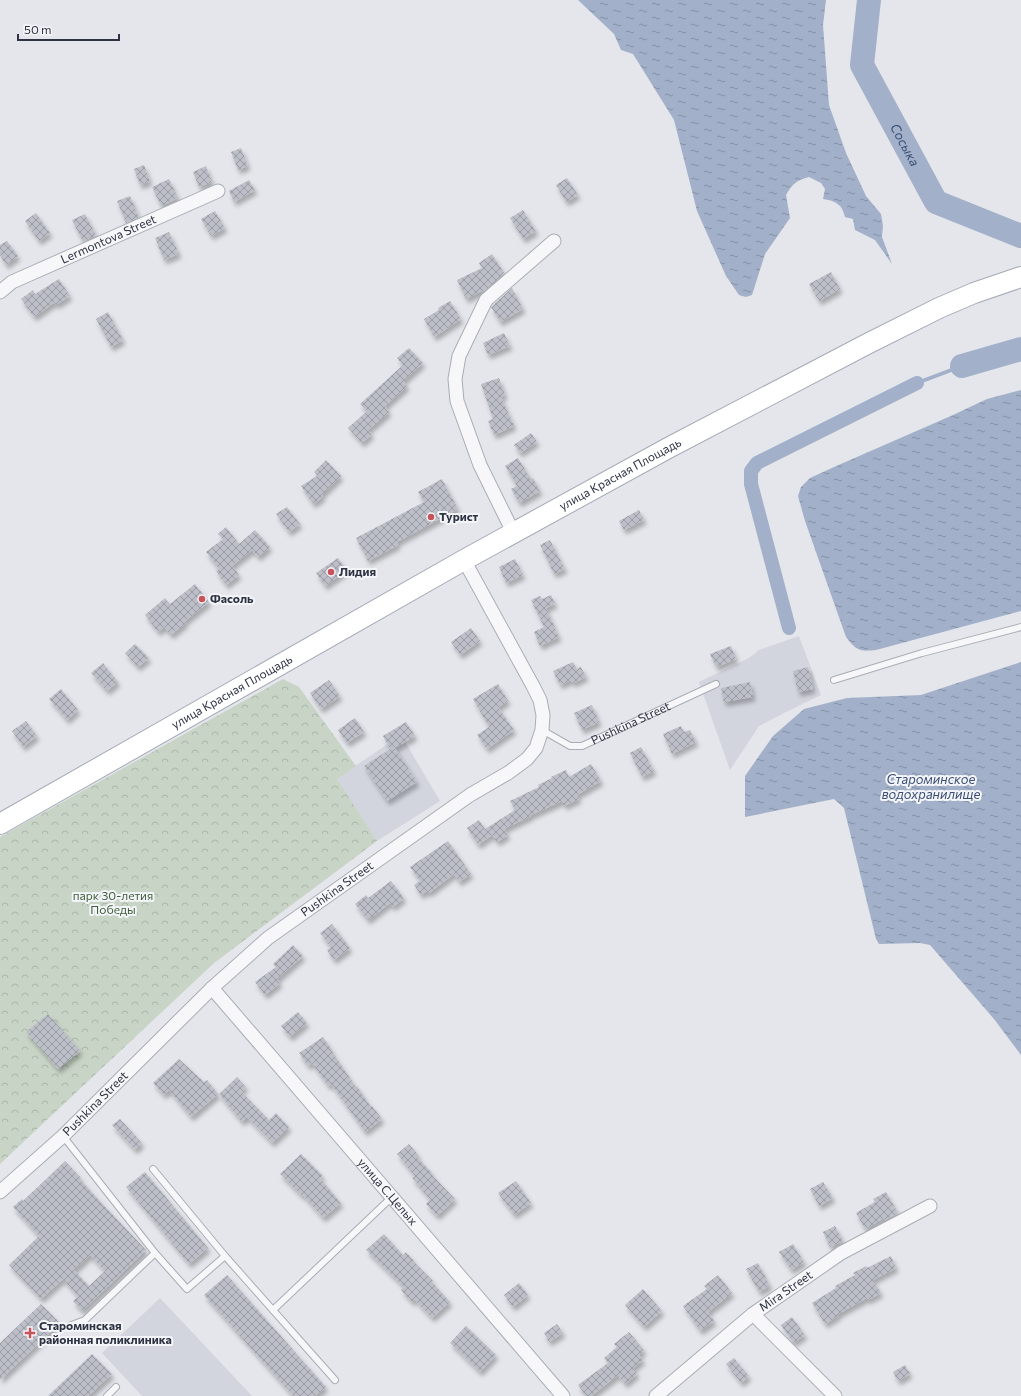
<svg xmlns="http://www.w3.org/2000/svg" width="1021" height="1396" viewBox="0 0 1021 1396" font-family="Commissioner,sans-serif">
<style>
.built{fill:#d2d5dd}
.park{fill:url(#park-crowns)}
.water{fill:url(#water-ripples)}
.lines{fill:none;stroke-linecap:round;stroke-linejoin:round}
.stream{stroke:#a2b1c9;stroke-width:4}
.canal{stroke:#a2b1c9;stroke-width:14}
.river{stroke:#a2b1c9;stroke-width:24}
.building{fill:url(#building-cross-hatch);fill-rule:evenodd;filter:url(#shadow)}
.service-casing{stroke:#a9adb5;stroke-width:8}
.minor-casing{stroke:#a9adb5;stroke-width:15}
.primary-casing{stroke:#a4aab6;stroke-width:22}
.service{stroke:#f7f7f9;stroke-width:6}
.minor{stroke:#f7f7f9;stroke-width:13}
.primary{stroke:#fff;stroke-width:20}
.poi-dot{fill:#c75259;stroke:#f4f5f8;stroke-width:1.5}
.labels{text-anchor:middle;stroke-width:4;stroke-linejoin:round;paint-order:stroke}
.street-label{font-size:12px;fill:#2d3343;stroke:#f4f5f8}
.poi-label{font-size:12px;font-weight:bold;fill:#2d3343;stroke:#f4f5f8;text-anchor:start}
.park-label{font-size:12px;fill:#3e5e3b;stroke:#f4f5f8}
.water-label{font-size:13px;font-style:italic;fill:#394e75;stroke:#f4f5f8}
</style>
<defs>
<pattern id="park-crowns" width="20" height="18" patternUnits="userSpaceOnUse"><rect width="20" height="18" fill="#c8d4c6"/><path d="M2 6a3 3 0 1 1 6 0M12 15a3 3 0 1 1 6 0" fill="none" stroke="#acb6ab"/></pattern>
<pattern id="water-ripples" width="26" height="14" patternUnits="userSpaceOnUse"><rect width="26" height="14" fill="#a2b1c9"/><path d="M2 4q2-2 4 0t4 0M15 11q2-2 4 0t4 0" fill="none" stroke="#8491a5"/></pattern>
<pattern id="building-cross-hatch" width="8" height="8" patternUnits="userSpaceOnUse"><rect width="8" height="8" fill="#bcbfc8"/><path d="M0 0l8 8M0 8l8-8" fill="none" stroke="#999ca4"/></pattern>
<filter id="shadow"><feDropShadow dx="2.5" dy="4.5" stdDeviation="2" flood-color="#0004"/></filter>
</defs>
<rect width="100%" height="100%" fill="#e4e6eb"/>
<!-- built -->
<g class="built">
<polygon points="799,636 821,695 786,712 759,726 730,770 699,682 749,658 759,650"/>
<polygon points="401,735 440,801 377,841 336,779"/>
<polygon points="160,1298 252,1396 142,1396 102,1353"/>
</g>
<!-- park -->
<polygon class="park" points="283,679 299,687 356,766 337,779 377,841 214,963 0,1164 0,837"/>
<!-- water -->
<g class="water">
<path d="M578 0H826L823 25 829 105 846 153 866 196 881 214 883 226 882 237 892 264 875 240 855 230 853 219 845 217C842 204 836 201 823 199L825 189 821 183 809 177C797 180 792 184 786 195L790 218 765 254 752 295 746 297 739 295 726 276 697 211 674 120 633 54 621 50 614 34Z"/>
<path d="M1021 390V611L876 650C859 652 856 650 846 637L805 521 798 496 801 487 810 478 834 467 953 415 987 399Z"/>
<polygon points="1021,662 1021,1055 994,1019 930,945 920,943 879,944 876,939 844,808 834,799 745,817 745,776 773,736 804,709 847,698 921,695"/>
</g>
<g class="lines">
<!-- stream -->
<polyline class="stream" points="917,383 962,366"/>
<!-- canal -->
<polyline class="canal" points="789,628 751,484 751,471 757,463 917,383"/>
<!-- river -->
<g class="river">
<path id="s1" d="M869 0 862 65 936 202 1021 236"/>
<polyline points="962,366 1021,349"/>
</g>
</g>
<!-- building -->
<g class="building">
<polygon points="241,148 248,166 238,170 231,152"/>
<polygon points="144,165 150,181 140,185 134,169"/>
<polygon points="206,166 212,182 199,187 193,172"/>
<polygon points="567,178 578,195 566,202 556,185"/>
<polygon points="169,179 178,198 161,206 152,187"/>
<polygon points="249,180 255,190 234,202 229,191"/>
<polygon points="130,196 139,217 126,223 117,201"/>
<polygon points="523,210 536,231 523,239 510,218"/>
<polygon points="215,211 225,228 211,236 201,219"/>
<polygon points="36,213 50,233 39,241 25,221"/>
<polygon points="85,214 96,235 83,242 72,220"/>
<polygon points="169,232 179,254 164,260 155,238"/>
<polygon points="7,241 18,256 6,265 0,255 0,245"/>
<polygon points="492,254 504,273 483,292 482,291 466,299 457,280 482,268 479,263"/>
<polygon points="831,272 840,289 819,301 809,284"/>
<polygon points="59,279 70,296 56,305 55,302 34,317 21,299 33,290 35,294"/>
<polygon points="512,288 523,309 500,322 491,307"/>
<polygon points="450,301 461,319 434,337 424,319 439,310 438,308"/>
<polygon points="108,312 123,340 111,347 96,319"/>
<polygon points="504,333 510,346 488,355 483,343"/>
<polygon points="409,348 423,363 403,381 407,386 385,406 389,412 368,430 372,434 362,443 348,428 367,411 360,404 403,365 397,358"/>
<polygon points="499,378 505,395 501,397 514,426 494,435 488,421 493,419 481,384"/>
<polygon points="531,433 537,442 520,453 514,445"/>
<polygon points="518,458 531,479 533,478 540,491 519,503 511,489 517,486 505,466"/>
<polygon points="326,460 341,476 322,494 323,497 313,504 301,486 317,476 314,472"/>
<polygon points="442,479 458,509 397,542 398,545 368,561 356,538 424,502 418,492"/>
<polygon points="287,507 300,524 289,532 276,514"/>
<polygon points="639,510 644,520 624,530 619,521"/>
<polygon points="226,527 239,544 255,530 270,547 258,557 252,550 232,566 239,575 226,585 216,571 219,569 206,552 223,539 218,534"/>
<polygon points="550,540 565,569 554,574 540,545"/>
<polygon points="338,558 347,570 325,586 316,573"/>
<polygon points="515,559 523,575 506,583 499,567"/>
<polygon points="195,584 209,602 184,622 186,623 171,635 164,627 158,632 145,615 165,598 170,604"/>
<polygon points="551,595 555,604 546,608 559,637 540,646 534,632 544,627 531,600 540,596 542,599"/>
<polygon points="471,628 480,641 460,655 451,642"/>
<polygon points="135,644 149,658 138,667 125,653"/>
<polygon points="731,646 736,659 716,667 710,654"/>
<polygon points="573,662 577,669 581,667 586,677 573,683 571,680 560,685 553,671"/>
<polygon points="103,663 118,682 107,691 91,673"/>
<polygon points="808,667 813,689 798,692 793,671"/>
<polygon points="329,680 340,696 321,709 310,693"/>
<polygon points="750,682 753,697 724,702 721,688"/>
<polygon points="498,684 508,701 498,707 514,730 487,749 477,735 489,727 473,699"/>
<polygon points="61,689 78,710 67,720 49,699"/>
<polygon points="592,705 599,722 582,730 574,713"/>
<polygon points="355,718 364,732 347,743 338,730"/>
<polygon points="26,721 37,736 23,747 12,731"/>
<polygon points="406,722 415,736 395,748 417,782 387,801 364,766 390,749 383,736"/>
<polygon points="681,726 684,732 690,730 696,742 672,754 663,734"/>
<polygon points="641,747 654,771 642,777 630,753"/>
<polygon points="591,764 601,781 577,795 579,799 564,806 562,801 531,815 531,816 504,829 508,835 497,842 492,835 478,845 467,828 479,820 485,829 515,810 510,801 539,787 538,785 552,778 551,777 566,770 569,777"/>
<polygon points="448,841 471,874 459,882 454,874 429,893 427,891 421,895 414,885 420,881 410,867"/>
<polygon points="391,881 404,898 393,907 390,903 368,920 355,904 366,895 368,898"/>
<polygon points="332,924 350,948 334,960 327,950 331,947 320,933"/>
<polygon points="293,945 303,956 277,979 280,983 265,995 255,982 276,967 273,964"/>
<polygon points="298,1012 307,1023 290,1037 281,1026"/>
<polygon points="48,1014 80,1051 58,1069 26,1032"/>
<polygon points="323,1037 332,1050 331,1050 356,1087 357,1086 371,1107 372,1106 382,1119 365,1132 331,1084 328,1086 312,1063 308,1066 299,1053"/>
<polygon points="179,1059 204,1082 207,1080 218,1094 191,1117 169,1090 164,1095 153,1083"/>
<polygon points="237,1077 246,1087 241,1091 269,1120 276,1113 289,1127 272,1143 247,1117 242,1122 219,1094"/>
<polygon points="120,1119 142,1143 135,1150 112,1125"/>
<polygon points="409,1144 419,1156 418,1158 432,1173 431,1174 455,1199 437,1216 426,1204 430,1199 412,1178 415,1176 397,1154"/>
<polygon points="301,1154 323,1176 320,1178 341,1203 323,1218 303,1195 302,1196 280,1174"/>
<path d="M65 1161 81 1178 80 1179 97 1198 146 1250 82 1311 73 1301 78 1296 63 1279 41 1299 9 1265 39 1236 13 1207 22 1199 23 1201ZM90 1255 105 1271 89 1286 74 1270Z"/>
<polygon points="145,1172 208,1248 189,1264 126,1187"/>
<polygon points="516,1181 531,1203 514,1215 498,1193"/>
<polygon points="823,1182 833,1198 819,1206 810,1189"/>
<polygon points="886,1192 898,1213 885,1220 884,1218 865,1229 856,1213 875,1202 873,1199"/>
<polygon points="835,1226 843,1241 830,1247 823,1232"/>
<polygon points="384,1234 403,1255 406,1252 414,1261 413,1261 433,1281 432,1282 450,1302 432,1318 414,1299 412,1302 401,1290 404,1287 366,1250"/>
<polygon points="793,1244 804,1262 791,1270 779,1252"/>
<polygon points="891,1256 896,1268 873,1280 881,1293 868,1300 867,1298 838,1314 838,1316 825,1324 812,1303 836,1288 835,1286 855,1275 853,1273 866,1266 867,1268"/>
<polygon points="758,1263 770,1286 759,1292 746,1269"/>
<polygon points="227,1275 326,1387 315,1396 293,1396 204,1295"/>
<polygon points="718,1275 732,1293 708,1312 714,1321 700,1331 683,1306 707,1289 704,1286"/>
<polygon points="519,1283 528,1295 513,1307 504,1295"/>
<polygon points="643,1289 662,1311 644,1327 625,1305"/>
<polygon points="41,1304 60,1323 0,1380 0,1343"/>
<polygon points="792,1317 805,1335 793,1343 781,1325"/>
<polygon points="557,1324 563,1333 549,1342 544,1333"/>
<polygon points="466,1326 496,1355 480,1372 450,1343"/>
<polygon points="629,1332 644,1350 639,1355 643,1360 633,1368 637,1374 625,1384 618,1375 591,1396 586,1396 578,1385 608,1363 604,1358 617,1347 614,1344"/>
<polygon points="92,1354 112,1374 88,1396 48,1396"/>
<polygon points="734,1358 749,1376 741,1383 726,1364"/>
<polygon points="905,1365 910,1374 898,1381 893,1372"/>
</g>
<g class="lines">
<!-- service casing -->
<g class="service-casing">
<g id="service">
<polyline points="834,680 922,653 1021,627"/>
<path id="s2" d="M542 730 570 746H582L716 684"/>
<polyline points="63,1136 155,1253 85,1320 69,1326"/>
<polyline points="153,1169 225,1256 187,1289 155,1253"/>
<polyline points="225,1256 335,1380"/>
<polyline points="273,1310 392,1197"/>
<polyline points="107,1396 116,1387"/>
</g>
</g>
<!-- minor casing -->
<g class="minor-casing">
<g id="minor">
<path id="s3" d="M0 292 12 282 218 191"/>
<polyline points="514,534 480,465 457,401 455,379 459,356 486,300 554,241"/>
<path id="s4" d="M212 988 563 1396"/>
<path id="s5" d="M0 1192 63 1136 212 988 268 938 470 795 508 773 527 759 536 748 542 730 543 715 540 700 533 686 464 560"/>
<polyline points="753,1314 835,1396"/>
<path id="s6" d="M656 1396 753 1314 841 1253 930 1206"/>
</g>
</g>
<!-- primary casing -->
<g class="primary-casing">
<g id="primary">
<path id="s7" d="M0 824 464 560 670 447 869 343 939 308 974 293 1021 277"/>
</g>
</g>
<!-- service -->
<use href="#service" class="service"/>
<!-- minor -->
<use href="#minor" class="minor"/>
<!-- primary -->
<use href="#primary" class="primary"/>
</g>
<!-- markers -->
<g class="poi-dot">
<circle cx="431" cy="517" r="4"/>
<circle cx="331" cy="572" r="4"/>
<circle cx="202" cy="599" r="4"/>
<path d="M28 1327h4v4h4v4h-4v4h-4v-4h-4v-4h4z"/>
</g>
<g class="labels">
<!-- street labels -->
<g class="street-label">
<text dy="4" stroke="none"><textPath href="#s3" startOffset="121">Lermontova Street</textPath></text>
<text dy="4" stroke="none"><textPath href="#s7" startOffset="712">улица Красная Площадь</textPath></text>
<text dy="4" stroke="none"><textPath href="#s7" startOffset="267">улица Красная Площадь</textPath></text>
<text dy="4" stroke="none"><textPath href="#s2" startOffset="98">Pushkina Street</textPath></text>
<text dy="4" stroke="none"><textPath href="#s5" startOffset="454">Pushkina Street</textPath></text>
<text dy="4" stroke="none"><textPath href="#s5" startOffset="130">Pushkina Street</textPath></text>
<text dy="4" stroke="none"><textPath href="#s4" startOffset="269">улица С.Целых</textPath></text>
<text dy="4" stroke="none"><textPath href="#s6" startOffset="167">Mira Street</textPath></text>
</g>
<!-- poi labels -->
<g class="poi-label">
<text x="439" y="521">Турист</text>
<text x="339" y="576">Лидия</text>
<text x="210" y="603">Фасоль</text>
<text x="39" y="1330">Староминская<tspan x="39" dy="14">районная поликлиника</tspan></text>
</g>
<!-- park labels -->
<g class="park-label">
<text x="113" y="900">парк 30-летия<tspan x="113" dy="14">Победы</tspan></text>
</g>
<!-- water labels -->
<g class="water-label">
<text dy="5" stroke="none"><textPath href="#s1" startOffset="156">Сосыка</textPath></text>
<text x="931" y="784">Староминское<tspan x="931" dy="15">водохранилище</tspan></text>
</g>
</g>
<!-- scale -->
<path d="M18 34v6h101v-6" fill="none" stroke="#2d3343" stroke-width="2"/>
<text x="24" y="34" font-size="12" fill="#2d3343" stroke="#f4f5f8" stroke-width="3" paint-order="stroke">50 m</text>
</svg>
